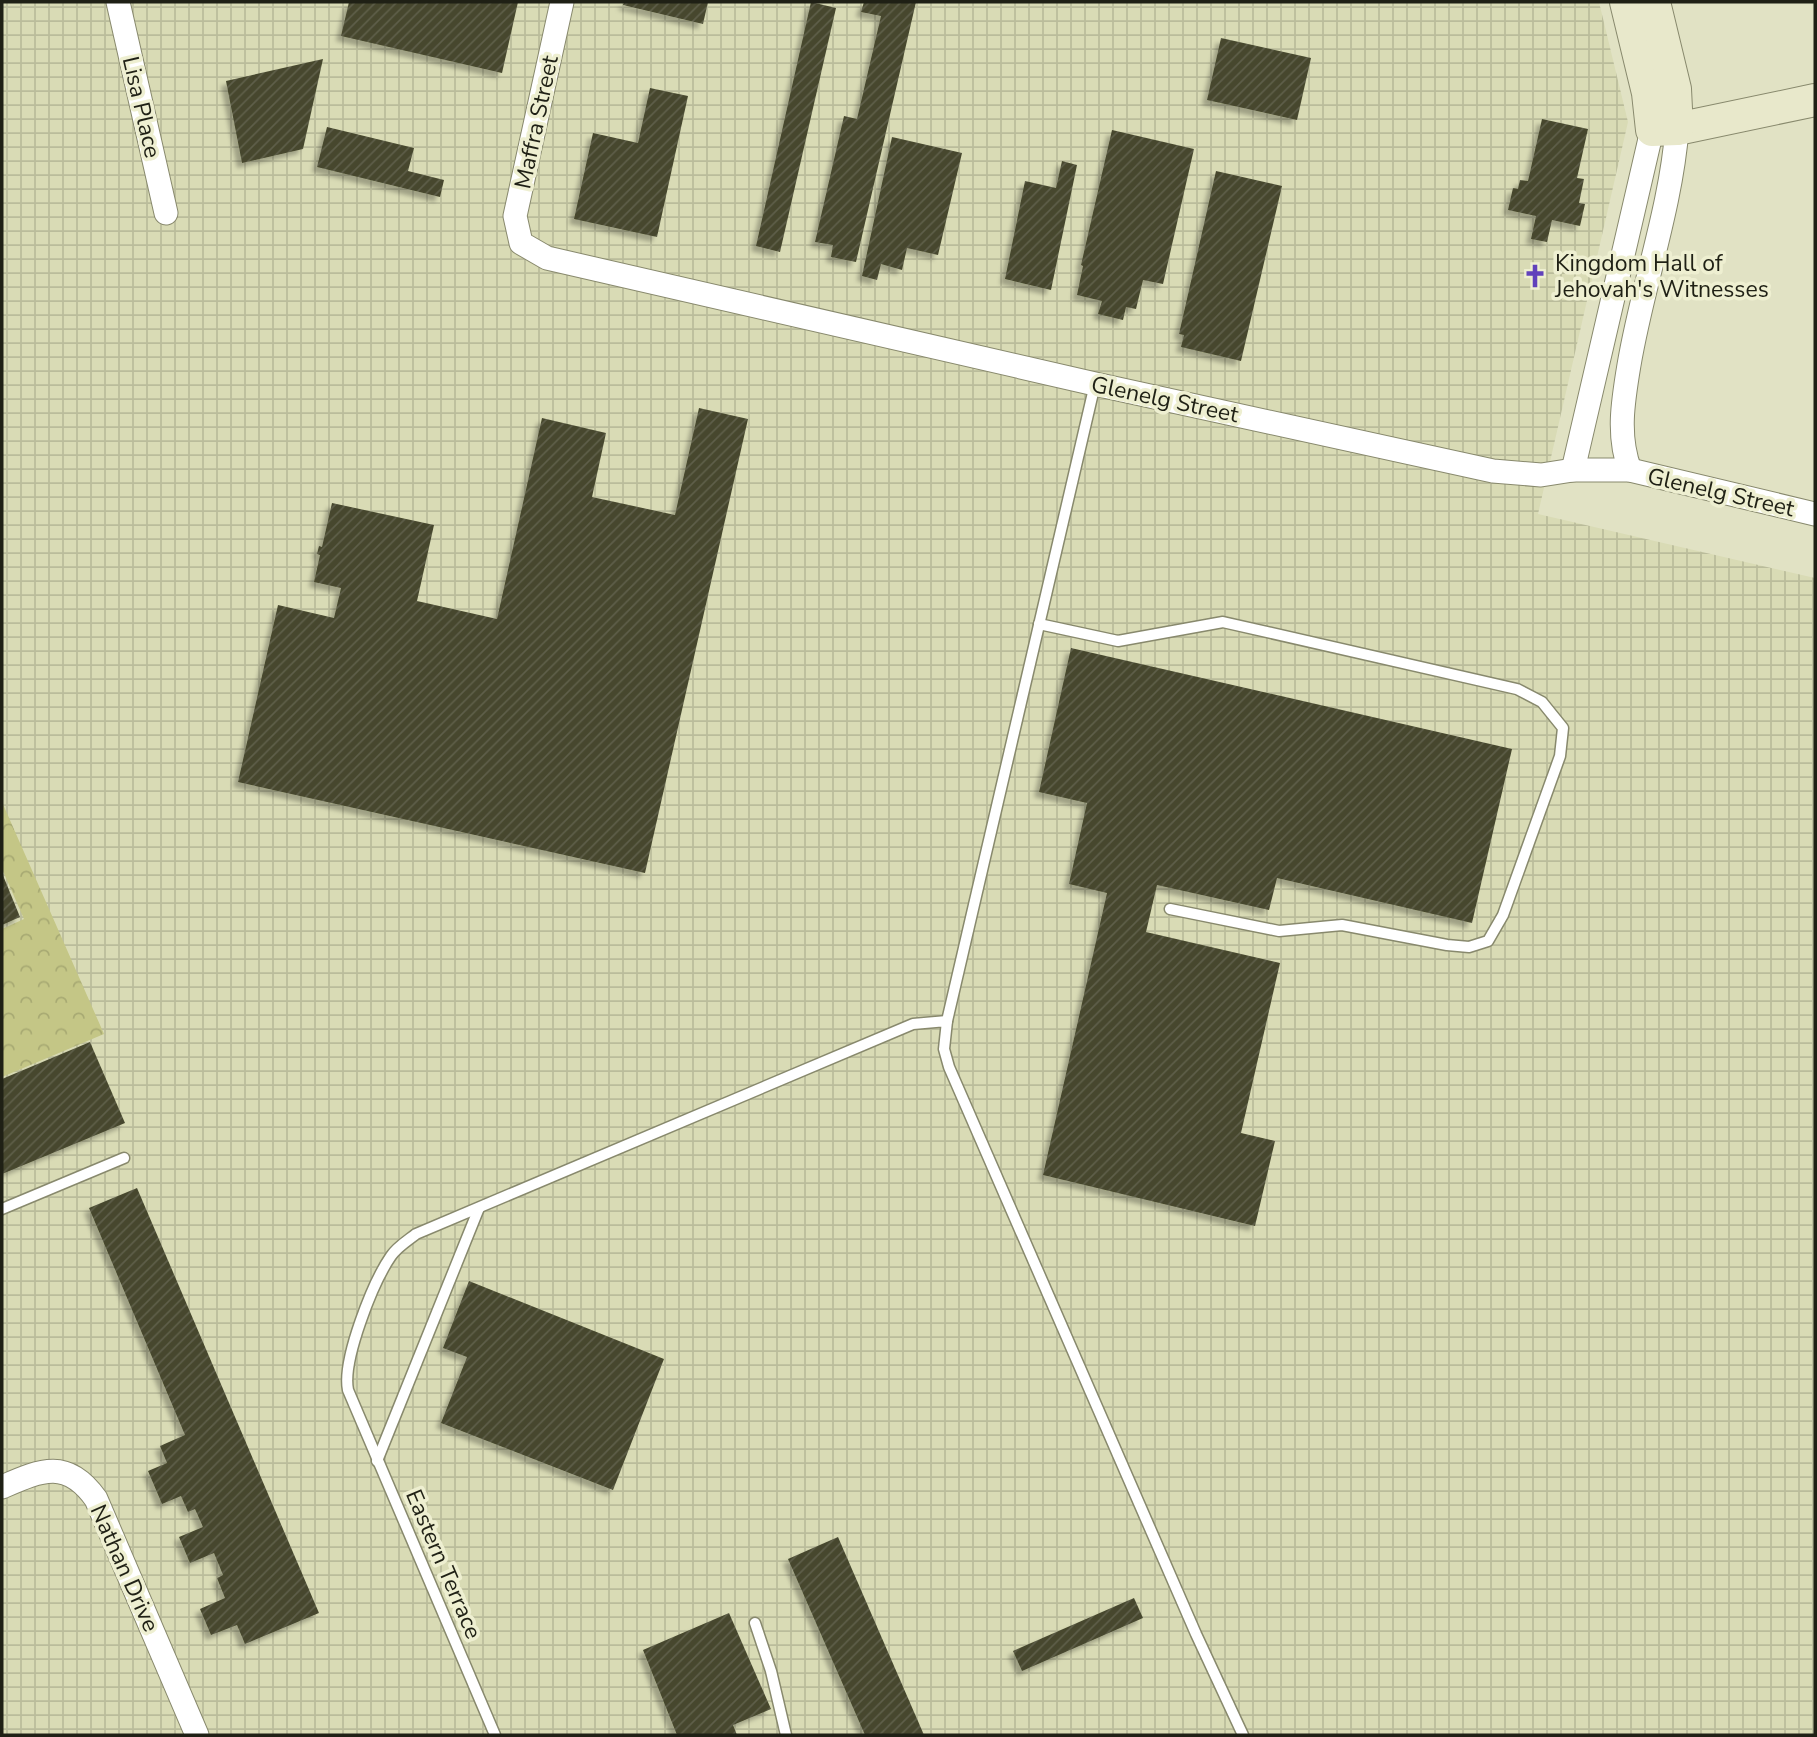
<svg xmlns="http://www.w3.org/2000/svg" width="1817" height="1737" viewBox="0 0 1817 1737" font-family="'Nunito Sans',sans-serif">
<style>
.industrial{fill:url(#industrial-grid)}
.park{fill:url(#park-crowns)}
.building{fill:url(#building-hatch);filter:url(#shadow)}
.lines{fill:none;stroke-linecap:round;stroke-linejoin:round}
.lane-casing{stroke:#88896d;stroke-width:13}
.street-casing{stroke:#88896d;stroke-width:25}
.secondary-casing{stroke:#88896d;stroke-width:34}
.lane{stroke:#fff;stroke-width:10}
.street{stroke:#fff;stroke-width:23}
.secondary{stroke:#e8e8cb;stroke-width:32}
.labels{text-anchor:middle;stroke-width:7;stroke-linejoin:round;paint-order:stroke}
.street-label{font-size:23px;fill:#1f2015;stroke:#eeefd1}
.poi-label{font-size:23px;fill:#1f2015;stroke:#eeefd1;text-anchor:start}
</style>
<defs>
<pattern id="industrial-grid" width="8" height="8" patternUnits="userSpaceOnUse" patternTransform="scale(1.75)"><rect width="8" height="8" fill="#d9dbb5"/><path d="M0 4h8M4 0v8" fill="none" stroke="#babc9b"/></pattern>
<pattern id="park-crowns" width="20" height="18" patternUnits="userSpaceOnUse" patternTransform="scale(1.75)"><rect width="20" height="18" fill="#c4c686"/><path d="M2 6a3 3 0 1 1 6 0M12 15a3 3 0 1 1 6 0" fill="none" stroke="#a8aa73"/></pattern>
<pattern id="building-hatch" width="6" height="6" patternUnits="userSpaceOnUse" patternTransform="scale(1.75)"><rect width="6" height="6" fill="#46472d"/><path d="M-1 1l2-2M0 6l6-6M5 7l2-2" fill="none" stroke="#5e5e49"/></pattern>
<filter id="shadow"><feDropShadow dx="-5" dy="5" stdDeviation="2" flood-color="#0004"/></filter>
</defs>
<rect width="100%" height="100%" fill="#e1e2c4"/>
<!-- industrial -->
<polygon class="industrial" points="2,2 1599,2 1628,122 1538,514 1815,578 1815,1735 2,1735"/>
<!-- park -->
<polygon class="park" points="2,802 104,1034 2,1077 2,929 24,919 2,869"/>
<!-- building -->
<g class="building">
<polygon points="349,2 518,2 502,73 341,36"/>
<polygon points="624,2 708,2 703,24 623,5"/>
<polygon points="811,2 836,8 780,252 756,246"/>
<polygon points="864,2 916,2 856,262 831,257 833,245 815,242 844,116 857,119 881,16 861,12"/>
<polygon points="1221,38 1311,58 1297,120 1207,100"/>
<polygon points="323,59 303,149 242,163 226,81"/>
<polygon points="650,88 688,96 657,237 574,219 593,133 638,143"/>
<polygon points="1542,119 1588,129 1577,178 1584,179 1579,203 1585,204 1580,226 1552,220 1547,242 1531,239 1536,216 1508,210 1513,188 1518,189 1520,180 1528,181"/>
<polygon points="327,127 414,148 408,171 444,180 440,197 317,167"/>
<polygon points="1112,130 1194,149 1163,284 1143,280 1136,309 1126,307 1123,320 1098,314 1102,301 1077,295 1083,266 1081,265"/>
<polygon points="892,137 962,153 938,255 907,248 902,270 881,264 877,280 862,276"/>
<polygon points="1062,161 1077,165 1051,290 1005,279 1025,181 1056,188"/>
<polygon points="1216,171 1282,186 1241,361 1181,347 1184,335 1179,334"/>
<polygon points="699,408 748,419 645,873 238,782 278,605 334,618 341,588 314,582 320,555 317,554 319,546 322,547 332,503 434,525 417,601 497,619 542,418 606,433 592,497 675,515"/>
<polygon points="1071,648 1512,749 1472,923 1277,878 1269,910 1157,885 1146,932 1280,963 1241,1133 1275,1141 1255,1226 1043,1175 1107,893 1069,884 1087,803 1039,792"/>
<polygon points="2,873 20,917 2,925"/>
<polygon points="90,1042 125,1123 2,1174 2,1079"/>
<polygon points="137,1188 319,1613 245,1644 237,1625 211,1635 200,1609 225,1598 217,1578 223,1575 214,1553 190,1563 179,1537 203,1527 195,1509 188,1512 181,1496 162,1504 148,1471 167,1463 160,1446 185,1435 89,1208"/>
<polygon points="469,1281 664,1359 613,1490 441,1423 467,1357 443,1348"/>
<polygon points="838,1537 924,1735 865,1735 788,1559"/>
<polygon points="1134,1598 1143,1618 1022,1671 1013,1651"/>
<polygon points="729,1613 771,1709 733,1725 737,1735 677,1735 643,1650"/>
</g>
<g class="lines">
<!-- lane casing -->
<g class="lane-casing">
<g id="lane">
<polyline points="1039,624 1118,641 1223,622 1517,689 1542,702 1563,728 1560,756 1503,915 1488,941 1469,947 1447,945 1342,925 1279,931 1170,909"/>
<polyline points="947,1021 1095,384"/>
<polyline points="2,1209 124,1158"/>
<polyline points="377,1461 479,1208"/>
<polyline points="755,1623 771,1671 786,1735"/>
<path d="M495 1735 348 1390C342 1360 373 1282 391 1256 397 1247 407 1241 416 1234L913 1024 947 1021 944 1049 949 1067 1196 1634 1243 1735"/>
</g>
</g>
<!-- street casing -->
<g class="street-casing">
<g id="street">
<polyline points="118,2 166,213"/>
<polyline points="562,2 515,216 521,243 547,258 1095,384 1493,471 1541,475 1573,470 1630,470 1815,514"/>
<polyline points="1573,470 1652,130"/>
<path d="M1630 470C1617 436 1623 401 1629 365 1642 287 1671 208 1677 129"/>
<path d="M2 1487C41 1470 67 1458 96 1499L197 1735"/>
</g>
</g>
<!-- secondary casing -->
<g class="secondary-casing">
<g id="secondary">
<polyline points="1626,2 1648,93 1652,130 1677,129 1815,100"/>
<polyline points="1654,2 1675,89 1677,129"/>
</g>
</g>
<!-- lane -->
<use href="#lane" class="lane"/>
<!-- street -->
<use href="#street" class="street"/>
<!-- secondary -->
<use href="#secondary" class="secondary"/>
</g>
<!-- icons -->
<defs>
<g id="church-bare" transform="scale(1.89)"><path d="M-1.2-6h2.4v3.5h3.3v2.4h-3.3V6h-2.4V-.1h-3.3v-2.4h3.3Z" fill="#6142bb" stroke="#eeefd1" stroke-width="2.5" paint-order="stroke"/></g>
</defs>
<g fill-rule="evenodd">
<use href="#church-bare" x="1535" y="276"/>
</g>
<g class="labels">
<!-- street labels -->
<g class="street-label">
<text transform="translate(142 107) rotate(77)" y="8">Lisa Place</text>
<text transform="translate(536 122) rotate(-78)" y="8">Maffra Street</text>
<text transform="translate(1165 399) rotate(12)" y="8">Glenelg Street</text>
<text transform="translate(1721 492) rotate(13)" y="8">Glenelg Street</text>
<text transform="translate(444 1564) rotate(67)" y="8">Eastern Terrace</text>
<text transform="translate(125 1568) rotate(66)" y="8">Nathan Drive</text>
</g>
<!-- poi labels -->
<g class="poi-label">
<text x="1555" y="271">Kingdom Hall of<tspan x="1555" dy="26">Jehovah's Witnesses</tspan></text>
</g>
</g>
<!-- border -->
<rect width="1817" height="1737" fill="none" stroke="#1f2015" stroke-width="7"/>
</svg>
